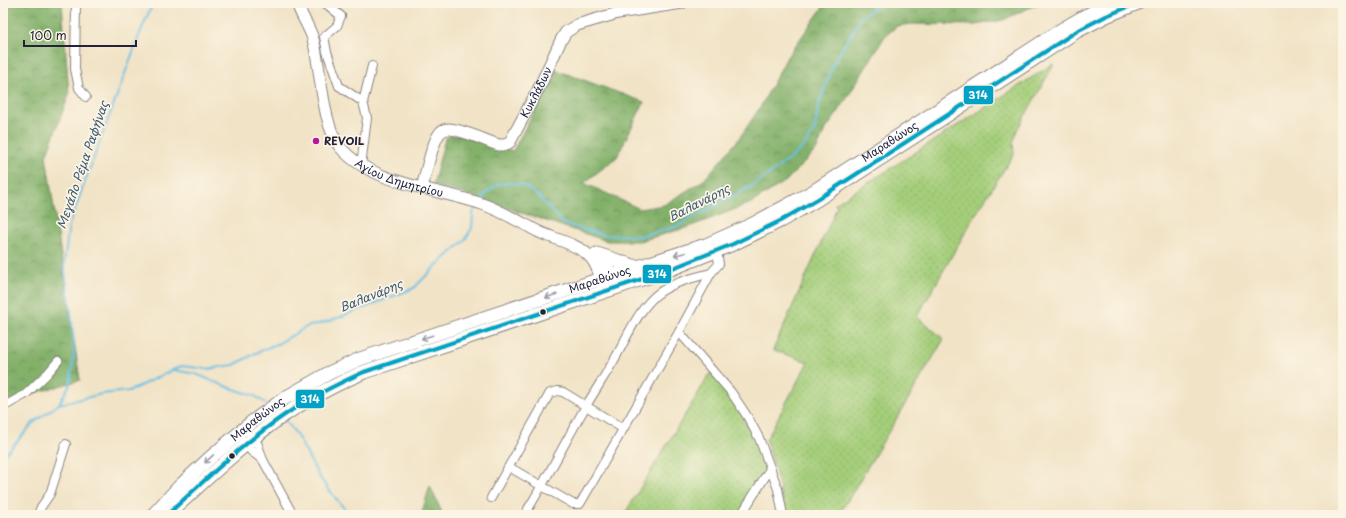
<svg xmlns="http://www.w3.org/2000/svg" width="1346" height="518" viewBox="0 0 1346 518" font-family="'Playpen Sans',sans-serif">
<style>
.grass{fill:url(#grass-dots);stroke:#63785a}
.forest{fill:url(#forest-crowns);stroke:#526a52}
.lines{fill:none;stroke-linecap:round;stroke-linejoin:round}
.stream{stroke:#68c0e5;stroke-width:2}
.street-casing{stroke:#8a8280;stroke-width:10}
.secondary-casing{stroke:#8a8280;stroke-width:13}
.primary-casing{stroke:#8a8280;stroke-width:15}
.street{stroke:#fff;stroke-width:8}
.secondary{stroke:#fff;stroke-width:11}
.primary{stroke:#fff;stroke-width:13}
.bus-1-casing{stroke:#fcf5e5;stroke-width:7}
.bus-1{stroke:#02a2c7;stroke-width:4}
.oneway{stroke:#9c9ca7}
.poi-dot{fill:#b5179e;stroke:#fcf5e5;stroke-width:1.5}
.bus-dot{fill:#22223b;stroke:#fcf5e5;stroke-width:1.5}
.labels{text-anchor:middle;stroke-width:3.5;stroke-linejoin:round;paint-order:stroke}
.street-label{font-size:11px;fill:#22223b;stroke:#fcf5e5}
.poi-label{font-size:11px;font-weight:bold;fill:#22223b;stroke:#fcf5e5;text-anchor:start}
.water-label{font-size:12px;font-style:italic;fill:#3a5976;stroke:#fcf5e5}
.line-badge{stroke:#fcf5e5;stroke-width:1.5}
.badge-label{font-size:11px;text-anchor:middle;font-weight:bold;fill:#fff}
</style>
<defs>
<pattern id="grass-dots" width="8" height="8" patternUnits="userSpaceOnUse"><rect width="8" height="8" fill="#a4ce7a"/><path d="M2 2h.1M6 6h.1" fill="none" stroke="#8db16a" stroke-width="1.8" stroke-linecap="round"/></pattern>
<pattern id="forest-crowns" width="20" height="18" patternUnits="userSpaceOnUse"><rect width="20" height="18" fill="#83b16a"/><path d="M2 6a3 3 0 1 1 6 0M12 15a3 3 0 1 1 6 0" fill="none" stroke="#6b9058"/></pattern>
</defs>
<rect width="100%" height="100%" fill="#fcf5e5"/>
<filter id="ink" filterUnits="userSpaceOnUse"><feTurbulence type="fractalNoise" baseFrequency=".025" numOctaves="2"/><feDisplacementMap in="SourceGraphic" scale="8" xChannelSelector="R" yChannelSelector="G"/><feConvolveMatrix kernelMatrix="1 2 1 2 8 2 1 2 1" color-interpolation-filters="sRGB"/></filter>
<filter id="wash" filterUnits="userSpaceOnUse"><feTurbulence type="fractalNoise" baseFrequency=".012" numOctaves="4" result="noise"/><feDisplacementMap in="SourceGraphic" scale="16" xChannelSelector="R" yChannelSelector="G"/><feGaussianBlur stdDeviation="0.9" result="paint"/><feColorMatrix in="noise" values="0 0 0 0 0 0 0 0 0 0 0 0 0 0 0 0 0 1.4 0 .05"/><feComposite in="paint" operator="in"/></filter>
<g filter="url(#wash)">
<rect width="100%" height="100%" fill="#f1e3c6"/>
<!-- grass -->
<g class="grass">
<path d="M1053 64V66L1017 130 1013 143 1014 154 974 217 917 317 944 339 839 515H785C781 489 774 465 766 440L808 362 773 350 837 207 835 204Z"/>
<polygon points="711,372 728,390 758,439 768,468 738,515 624,515"/>
</g>
<!-- forest -->
<g class="forest">
<polygon points="3,3 62,3 69,95 46,156 80,380 3,402"/>
<polygon points="826,3 1040,3 1003,20 976,25 911,24 897,26 885,36 839,111 824,132 817,149 786,181 751,203 689,227 640,241 607,241 471,196 433,185 445,139 452,135 461,136 513,151 556,70 644,102 617,157 584,183 640,209 664,205 704,180 738,140 761,106 787,57"/>
<polygon points="430,486 443,515 421,515"/>
</g>
<g class="lines">
<!-- stream -->
<g class="stream">
<polyline points="482,200 486,193 497,185 509,183 523,185 537,195 564,224 605,235 641,236 675,227 752,186 789,160 804,146 815,129 818,107 834,62 863,15 882,3"/>
<polyline points="174,370 196,374 222,385 255,396 267,404"/>
<polyline points="59,404 102,394 129,391 181,366 207,369 234,365 256,353 281,342 306,327 330,321 414,288 436,266 464,241 472,228 473,213 477,206"/>
<path d="M285 421C299 434 306 454 316 471 325 487 338 501 350 515"/>
<polyline points="3,456 15,444 33,423 59,404 70,384 74,354 71,312 64,265 69,225 140,33 153,3"/>
</g>
</g>
</g>
<g filter="url(#ink)">
<g class="lines">
<!-- street casing -->
<g class="street-casing">
<g id="street">
<polyline points="76,3 75,69 79,88 86,97"/>
<polyline points="325,3 341,16 337,26 324,37 327,52 339,86 363,102 367,118 361,166"/>
<polyline points="363,102 372,66"/>
<polyline points="679,332 731,392 747,416 759,438 778,489 783,515"/>
<polyline points="3,407 26,394 47,374 58,361"/>
<polyline points="251,436 258,445 263,460 293,515"/>
<polyline points="244,441 251,451 263,460"/>
<polyline points="509,467 573,504 580,504 679,332 711,273 719,264 717,251"/>
<polyline points="491,498 550,393 558,391 563,392 622,428"/>
<path d="M528 509C549 475 566 440 586 406 595 391 604 377 613 362 626 340 636 313 655 296 670 283 692 278 711 273"/>
<polyline points="38,515 41,507 50,494 66,444"/>
<polyline points="741,515 770,469"/>
</g>
</g>
<!-- secondary casing -->
<g class="secondary-casing">
<g id="secondary">
<path id="s1" d="M297 3C301 16 309 26 313 39 321 68 322 125 340 147 372 185 437 188 482 204 502 211 520 222 539 232 552 238 579 245 588 255 597 263 600 276 603 287"/>
<path id="s2" d="M422 188C426 173 431 146 439 134 441 131 445 129 449 129 461 129 486 141 499 145H505L510 142 540 86 561 40 566 32 577 25 618 13 682 3"/>
<polyline points="597,254 608,267 614,283"/>
</g>
</g>
<!-- primary casing -->
<g class="primary-casing">
<g id="primary">
<polyline points="597,254 636,267"/>
<path id="s3" d="M153 515 180 486 210 458 252 422 285 398 329 373 360 359 619 273 706 245 753 224 814 191 1061 30 1087 15 1112 3"/>
<path d="M167 515C198 487 228 458 261 432 292 407 327 388 364 372L663 272 733 244 780 221 818 199 1077 31 1106 16 1138 3"/>
</g>
</g>
<!-- street -->
<use href="#street" class="street"/>
<!-- secondary -->
<use href="#secondary" class="secondary"/>
<!-- primary -->
<use href="#primary" class="primary"/>
<!-- bus-1 casing -->
<g class="bus-1-casing">
<path id="bus-1" d="M167 515C205 480 243 443 286 414 311 397 337 384 364 372L663 272 733 244 780 221 818 199 1077 31 1106 16 1138 3"/>
</g>
<!-- bus-1 -->
<use href="#bus-1" class="bus-1"/>
</g>
<!-- one-way arrows -->
<defs><path id="oneway-shaft" d="M-6 0H5M1.5-3L5.5 0L1.5 3" fill="none" stroke-width="1.6" stroke-linecap="round" stroke-linejoin="round"/></defs>
<g class="oneway">
<use href="#oneway-shaft" transform="translate(680 254) rotate(165)"/>
<use href="#oneway-shaft" transform="translate(551 296) rotate(162)"/>
<use href="#oneway-shaft" transform="translate(427 337) rotate(162)"/>
<use href="#oneway-shaft" transform="translate(209 459) rotate(137)"/>
</g>
</g>
<!-- markers -->
<circle class="poi-dot" cx="316" cy="141" r="4"/>
<g class="bus-dot">
<circle cx="543" cy="312" r="3.5"/>
<circle cx="232" cy="456" r="3.5"/>
</g>
<g class="labels">
<!-- street labels -->
<g class="street-label">
<text dy="4" stroke="none"><textPath href="#s2" startOffset="189">Κυκλάδων</textPath></text>
<text dy="4" stroke="none"><textPath href="#s3" startOffset="837">Μαραθώνος</textPath></text>
<text dy="4" stroke="none"><textPath href="#s1" startOffset="220">Αγίου Δημητρίου</textPath></text>
<text dy="4" stroke="none"><textPath href="#s3" startOffset="514">Μαραθώνος</textPath></text>
<text dy="4" stroke="none"><textPath href="#s3" startOffset="142">Μαραθώνος</textPath></text>
</g>
<!-- poi labels -->
<g class="poi-label">
<text x="324" y="145">REVOIL</text>
</g>
<!-- water labels -->
<g class="water-label">
<text transform="translate(83 165) rotate(-71)" y="4">Μεγάλο Ρέμα Ραφήνας</text>
<text transform="translate(699 203) rotate(-27)" y="4">Βαλανάρης</text>
<text transform="translate(371 296) rotate(-22)" y="4">Βαλανάρης</text>
</g>
</g>
<g class="line-badge">
<rect x="963" y="85" width="31" height="20" rx="4" fill="#02a2c7"/>
<rect x="642" y="264" width="30" height="20" rx="4" fill="#02a2c7"/>
<rect x="295" y="389" width="30" height="20" rx="4" fill="#02a2c7"/>
</g>
<g class="badge-label">
<text x="978" y="99">314</text>
<text x="657" y="278">314</text>
<text x="310" y="403">314</text>
</g>
<!-- margin -->
<rect width="1346" height="518" fill="none" stroke="#fcf5e5" stroke-width="16"/>
<!-- scale -->
<path d="M24 40v6h112v-6" fill="none" stroke="#22223b" stroke-width="2"/>
<text x="30" y="40" font-size="12" fill="#22223b" stroke="#fcf5e5" stroke-width="3" paint-order="stroke">100 m</text>
</svg>
